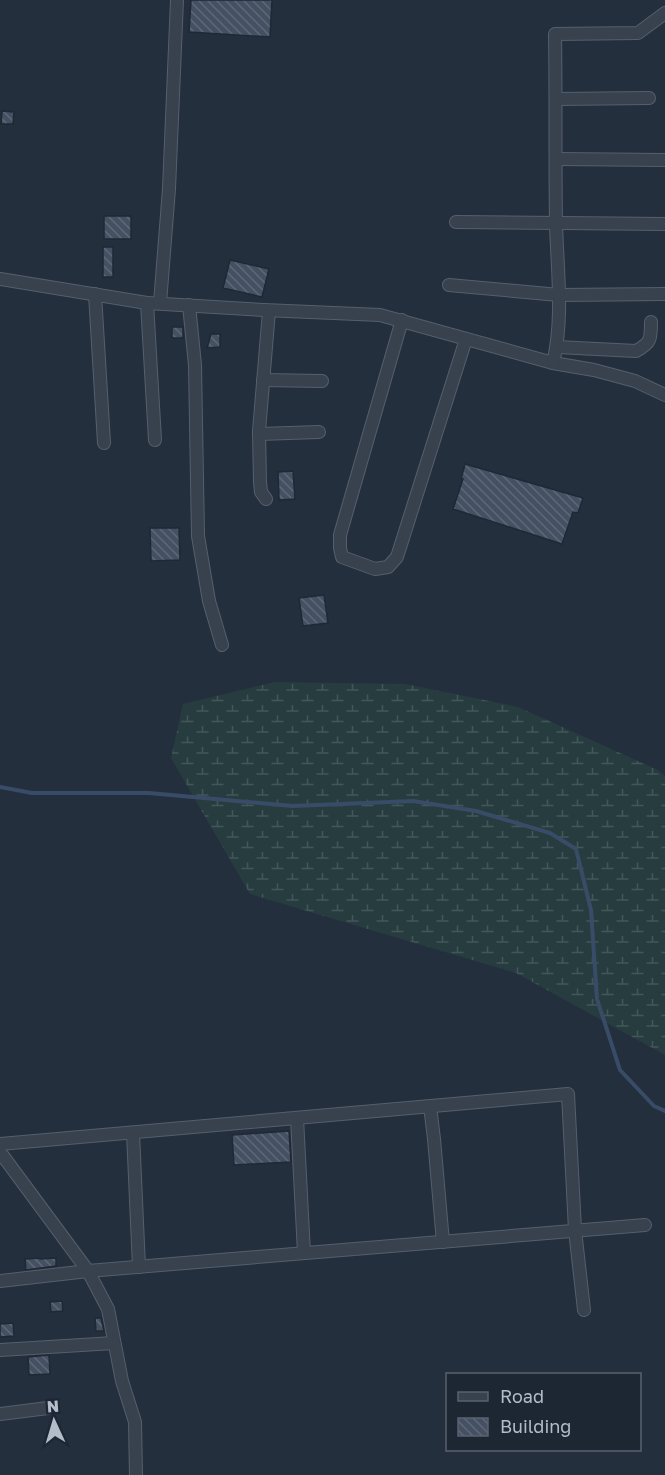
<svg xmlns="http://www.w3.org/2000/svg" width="665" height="1475" viewBox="0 0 665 1475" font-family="'Golos Text',sans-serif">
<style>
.wetland{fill:url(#wetland-marsh)}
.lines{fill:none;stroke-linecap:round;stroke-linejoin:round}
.stream{stroke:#394c67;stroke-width:4}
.building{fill:url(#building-back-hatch);stroke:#1f2835;stroke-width:1.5}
.minor-casing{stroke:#565f6c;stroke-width:14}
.minor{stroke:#38414e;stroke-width:12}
</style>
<defs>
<pattern id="wetland-marsh" width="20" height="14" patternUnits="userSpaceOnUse" patternTransform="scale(1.5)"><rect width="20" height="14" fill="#263c3f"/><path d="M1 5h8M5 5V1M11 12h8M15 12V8" fill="none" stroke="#435659"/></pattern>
<pattern id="building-back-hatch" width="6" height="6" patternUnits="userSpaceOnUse" patternTransform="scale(1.5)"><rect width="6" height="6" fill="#455162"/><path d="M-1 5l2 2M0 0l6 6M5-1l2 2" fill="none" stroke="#5d6877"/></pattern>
</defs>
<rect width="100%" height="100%" fill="#242f3e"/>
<!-- wetland -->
<polygon class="wetland" points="275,682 405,684 518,707 658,770 665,776 665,1055 516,973 250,894 171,758 183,704"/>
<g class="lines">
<!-- stream -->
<polyline class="stream" points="0,787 32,793 149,793 293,806 413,801 476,811 550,833 576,849 591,910 597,999 620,1070 654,1106 665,1111"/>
</g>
<!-- building -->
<g class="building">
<polygon points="191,0 272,0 270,37 189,32"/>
<polygon points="2,111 14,112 13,124 1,124"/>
<rect x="104" y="216" width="27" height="23"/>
<rect x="103" y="247" width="10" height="30"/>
<polygon points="230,260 269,269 262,297 223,288"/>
<rect x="172" y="327" width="11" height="11"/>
<polygon points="211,334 220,334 220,347 207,348"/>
<polygon points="465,464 583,498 578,513 573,512 562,544 453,509 463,479 461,479"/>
<polygon points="293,471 295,499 279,500 278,472"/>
<polygon points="150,528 179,528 180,560 151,561"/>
<polygon points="324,595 328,623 303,626 299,598"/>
<polygon points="289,1131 291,1162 234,1165 232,1135"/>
<polygon points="40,1258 40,1259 56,1258 56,1266 26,1270 25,1259"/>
<polygon points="62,1301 63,1311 51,1312 50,1302"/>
<polygon points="95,1318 101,1318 104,1331 96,1331"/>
<polygon points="13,1323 14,1336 0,1337 0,1324"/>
<polygon points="49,1355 50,1374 29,1375 28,1357"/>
</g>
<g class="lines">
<!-- minor casing -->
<g class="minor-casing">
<g id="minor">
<polyline points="556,99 649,98"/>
<polyline points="556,159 665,160"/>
<polyline points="456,222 665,224"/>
<polyline points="0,279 147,303 264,310 380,315 553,363 594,370 635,381 665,395"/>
<polyline points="449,285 559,295 665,294"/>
<polyline points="95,294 104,443"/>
<polyline points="147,303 155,440"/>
<polyline points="160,303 169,189 177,0"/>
<polyline points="189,305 195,365 198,536 209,601 222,645"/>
<polyline points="402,320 340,535 340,548 342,557 375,569 388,567 397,557 466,339"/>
<path d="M557 347 636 351C651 343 651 339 651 322"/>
<path d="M553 363C564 318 557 268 556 222 555 159 556 96 555 34L638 33 665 13"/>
<polyline points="263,380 322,381"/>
<polyline points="259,434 319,432"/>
<polyline points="266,499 261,492 260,482 259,431 269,311"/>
<polyline points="430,1106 434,1139 443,1242"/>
<polyline points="297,1118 304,1253"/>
<polyline points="133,1133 139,1267"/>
<polyline points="0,1144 568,1094 575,1230 584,1310"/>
<polyline points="0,1152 88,1271 108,1309 122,1381 135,1422 136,1475"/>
<polyline points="0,1281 88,1271 645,1225"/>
<polyline points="0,1350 114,1343"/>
<polyline points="0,1414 48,1408"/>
</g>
</g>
<!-- minor -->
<use href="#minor" class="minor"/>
</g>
<!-- legend -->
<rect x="446" y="1373" width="195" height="78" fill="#1d2633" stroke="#59626f" stroke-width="1.5"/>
<rect x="458" y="1392" width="30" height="9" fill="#38414e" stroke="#59626f" stroke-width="1.5"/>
<text x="500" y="1403" font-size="18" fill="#b4bcc9">Road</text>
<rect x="458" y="1418" width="30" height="18" fill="url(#building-back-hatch)" stroke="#59626f" stroke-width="1.5"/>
<text x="500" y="1433" font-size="18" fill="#b4bcc9">Building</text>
<!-- north arrow -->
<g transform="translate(54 1421) rotate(356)" stroke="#1d2633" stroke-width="4.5" paint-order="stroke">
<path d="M0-4.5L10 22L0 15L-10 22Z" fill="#b4bcc9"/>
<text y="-9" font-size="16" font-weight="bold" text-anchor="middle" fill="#b4bcc9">N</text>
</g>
</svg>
